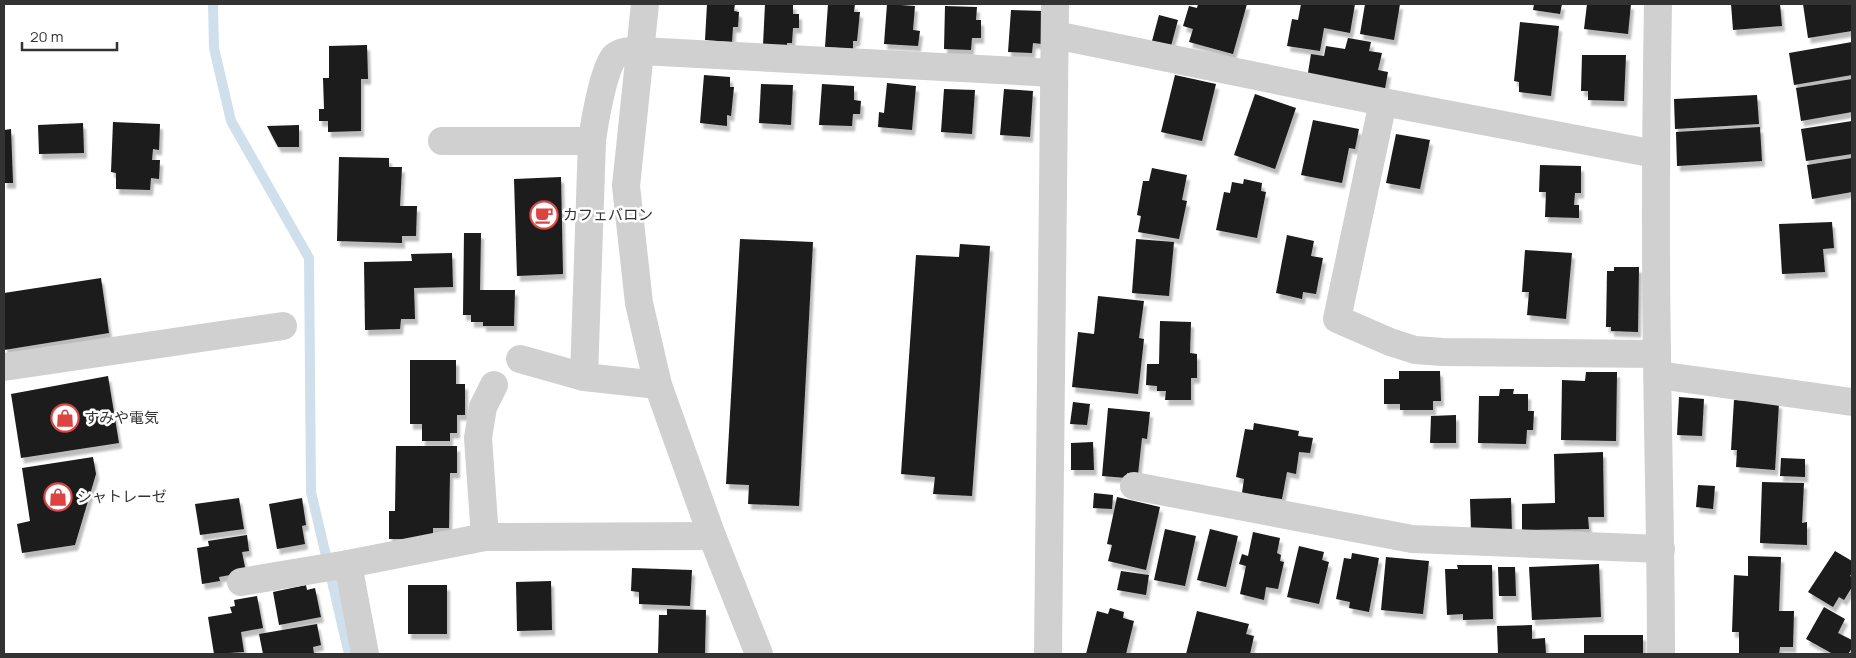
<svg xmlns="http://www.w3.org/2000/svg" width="1856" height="658" viewBox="0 0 1856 658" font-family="Manrope,'Noto Sans JP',sans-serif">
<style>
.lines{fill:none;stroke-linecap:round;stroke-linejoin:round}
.stream{stroke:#d0dfec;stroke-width:10}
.building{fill:#1a1a1a;filter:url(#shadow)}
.minor{stroke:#d0d0d0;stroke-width:28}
.tertiary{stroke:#d0d0d0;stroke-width:28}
.labels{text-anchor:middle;stroke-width:5;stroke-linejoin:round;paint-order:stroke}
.poi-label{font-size:15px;fill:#333;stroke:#fff;text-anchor:start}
</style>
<defs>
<filter id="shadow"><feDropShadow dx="3" dy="5.5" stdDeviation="1" flood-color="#0004"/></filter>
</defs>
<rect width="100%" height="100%" fill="#fff"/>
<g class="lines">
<!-- stream -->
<polyline class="stream" points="213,4 214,48 231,121 309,258 311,492 349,654"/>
</g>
<!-- building -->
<g class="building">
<polygon points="707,4 735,4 734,11 739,12 738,27 733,27 732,42 705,40"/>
<polygon points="765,4 793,4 793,14 799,14 799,28 793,28 792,43 787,43 787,46 763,45"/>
<polygon points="828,4 855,4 854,12 860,12 857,41 853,41 853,49 825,47"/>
<polygon points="887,4 915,6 913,30 920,31 918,46 884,44"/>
<polygon points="1198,4 1247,4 1233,54 1189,42 1193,29 1183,26 1189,6 1197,8"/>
<polygon points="1301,4 1355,4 1350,33 1324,28 1320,51 1287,46 1292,19 1298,20"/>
<polygon points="1365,4 1400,4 1394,40 1360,34"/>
<polygon points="1534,4 1562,4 1560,14 1533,10"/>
<polygon points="1587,4 1631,4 1628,34 1584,29"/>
<polygon points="1731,4 1780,4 1782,26 1733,30"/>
<polygon points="1803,4 1852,4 1852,31 1808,38"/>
<polygon points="945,6 977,7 976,20 981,20 981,38 972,38 971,50 944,49"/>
<polygon points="1011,10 1044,11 1042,44 1033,43 1032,53 1008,52"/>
<polygon points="1159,15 1178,20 1171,46 1152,41"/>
<polygon points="1520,22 1559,26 1551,96 1519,92 1519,82 1514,81"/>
<polygon points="1348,38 1371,42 1369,51 1382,53 1378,70 1388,72 1384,94 1307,79 1311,54 1324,56 1326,46 1345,49"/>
<polygon points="1852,42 1852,75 1794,85 1789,53"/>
<polygon points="367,45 368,79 361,79 361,131 328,132 328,121 319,121 319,109 324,109 323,78 329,78 329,46"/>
<polygon points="1582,55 1626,55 1624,101 1588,100 1588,91 1581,91"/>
<polygon points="704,75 730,77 730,87 734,87 731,116 727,115 727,126 700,123"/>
<polygon points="1175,75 1216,84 1202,141 1161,132"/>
<polygon points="1852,79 1852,112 1801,121 1796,88"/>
<polygon points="887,83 916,86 912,130 878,127 879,112 884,113"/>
<polygon points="761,84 793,85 791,125 759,123"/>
<polygon points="822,84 854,86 854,100 861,101 860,114 853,114 852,126 819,125"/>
<polygon points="944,89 975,90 972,134 941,132"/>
<polygon points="1004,89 1033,91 1030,137 1000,135"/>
<polygon points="1255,94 1296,108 1275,169 1234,155"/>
<polygon points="1757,95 1759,124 1675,129 1674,99"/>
<polygon points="1313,120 1359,129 1355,149 1349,148 1342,183 1301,175"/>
<polygon points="1852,121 1852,154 1806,161 1801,129"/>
<polygon points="113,122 160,124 159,150 153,149 152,160 160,160 159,179 151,178 150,190 116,189 116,173 111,172"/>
<polygon points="83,123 84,153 39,154 38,125"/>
<polygon points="299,125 299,147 278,147 267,126"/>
<polygon points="1760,127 1762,161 1677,166 1676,132"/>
<polygon points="11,129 13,183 4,183 4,130"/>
<polygon points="1396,134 1430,140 1420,189 1386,183"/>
<polygon points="339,157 389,158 389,167 402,167 400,206 417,206 416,236 402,236 402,243 337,241"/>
<polygon points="1852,158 1852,192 1812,199 1807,165"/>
<polygon points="1540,165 1581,166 1581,193 1575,193 1574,205 1579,205 1579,218 1545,217 1546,192 1539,192"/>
<polygon points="1152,168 1187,175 1182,200 1187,201 1179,239 1138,232 1141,216 1137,215 1143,181 1149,181"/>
<polygon points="561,177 563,274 517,276 514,179"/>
<polygon points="1244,179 1262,183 1261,191 1266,192 1257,238 1216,230 1224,192 1230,193 1232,182 1243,184"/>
<polygon points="1832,222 1834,248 1823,249 1825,272 1782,274 1779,224"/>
<polygon points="464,233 481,233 480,290 515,290 514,326 483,326 483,322 471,322 471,315 463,315"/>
<polygon points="1287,235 1314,241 1311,256 1323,258 1316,294 1303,292 1302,299 1276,293"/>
<polygon points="740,239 813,242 799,506 748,504 749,485 726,484"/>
<polygon points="1136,239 1174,242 1169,296 1132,293"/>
<polygon points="960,244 990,246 972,496 933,494 935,477 901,474 916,255 959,257"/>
<polygon points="1525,250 1572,253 1566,319 1527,315 1529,292 1522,292"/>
<polygon points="452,253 453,287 414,288 415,319 401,319 400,329 365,330 364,262 412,261 411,254"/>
<polygon points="1614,267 1639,267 1638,332 1611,331 1611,327 1606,327 1607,271 1614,271"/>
<polygon points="101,278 109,333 4,350 4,293"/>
<polygon points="1098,296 1144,301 1139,338 1144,339 1138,394 1072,387 1078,332 1094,334"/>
<polygon points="1160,321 1191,322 1190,353 1197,354 1197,378 1191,378 1191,400 1165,400 1166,391 1157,391 1157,386 1146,385 1147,364 1159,364"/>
<polygon points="410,360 456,360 456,384 465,384 465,415 457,415 457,433 450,433 450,441 422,441 422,424 410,424"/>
<polygon points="1399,371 1440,371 1441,401 1433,401 1433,410 1400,410 1400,404 1384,404 1384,379 1399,379"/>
<polygon points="1586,372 1617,372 1616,441 1561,440 1562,380 1585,381"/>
<polygon points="108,376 119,443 21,458 11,394"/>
<polygon points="1500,389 1514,389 1513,394 1528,394 1528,411 1534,411 1533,430 1527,430 1526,444 1478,443 1479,396 1499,396"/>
<polygon points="1679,397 1704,399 1702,436 1677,435"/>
<polygon points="1734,400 1779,403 1775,470 1736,467 1737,450 1731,450"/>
<polygon points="1073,402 1090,404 1087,425 1070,424"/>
<polygon points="1108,408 1150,412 1147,439 1142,438 1138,474 1127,473 1127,478 1102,476"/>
<polygon points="1456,415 1456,443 1430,443 1431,416"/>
<polygon points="1254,423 1299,431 1298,436 1313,438 1310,453 1299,452 1296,474 1287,472 1282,499 1242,493 1244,479 1236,477 1245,429 1253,430"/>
<polygon points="1093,442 1094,470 1071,470 1071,443"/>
<polygon points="396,446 457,446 457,473 450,473 449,528 433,528 433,539 389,539 389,511 395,511"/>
<polygon points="1603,452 1604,517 1588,517 1589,529 1522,530 1522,504 1555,503 1554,454"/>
<polygon points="93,457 96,474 75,545 22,553 17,524 30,521 22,468"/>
<polygon points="1781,458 1805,459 1805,477 1780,476"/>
<polygon points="1762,482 1804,483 1802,523 1807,522 1807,545 1760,543"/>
<polygon points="1698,485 1715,486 1713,509 1696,507"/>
<polygon points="1094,493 1113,495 1112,509 1093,508"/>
<polygon points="1117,497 1160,507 1146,570 1108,561 1112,545 1107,544"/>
<polygon points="239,498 244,529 200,535 195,504"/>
<polygon points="302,498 306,525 302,526 305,544 277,549 269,504"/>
<polygon points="1511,498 1512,534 1471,530 1470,499"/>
<polygon points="1165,529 1196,536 1185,586 1154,580"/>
<polygon points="1210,529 1238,536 1226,587 1197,580"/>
<polygon points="1253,532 1280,538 1277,553 1281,555 1280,561 1284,562 1278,589 1266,587 1264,600 1240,594 1246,566 1239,564 1242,554 1248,556"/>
<polygon points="247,535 249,551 242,552 246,572 219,577 220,581 202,584 197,548 209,546 208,541"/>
<polygon points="1299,546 1324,552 1322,560 1329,562 1319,604 1287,597"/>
<polygon points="1835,551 1852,561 1852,573 1850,576 1852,577 1852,587 1844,600 1839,597 1833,607 1808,592"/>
<polygon points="1352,553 1379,558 1369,612 1349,608 1350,602 1336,599 1344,558 1351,559"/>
<polygon points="1748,556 1781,557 1779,611 1794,611 1793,647 1780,647 1779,654 1739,653 1739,632 1732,632 1734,575 1748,576"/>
<polygon points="1386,557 1429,561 1423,614 1381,610"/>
<polygon points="1599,564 1601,617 1532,620 1529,567"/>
<polygon points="1457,565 1492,565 1493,619 1463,620 1463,614 1447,615 1445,569 1458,569"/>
<polygon points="1498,567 1515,567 1516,596 1499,596"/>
<polygon points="632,568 692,570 690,606 639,604 639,592 631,591"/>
<polygon points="1121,571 1149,575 1146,595 1117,590"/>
<polygon points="551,581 552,630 517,631 516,582"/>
<polygon points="306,585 307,590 315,588 321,617 279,625 273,592"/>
<rect x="408" y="585" width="39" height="49"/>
<polygon points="257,596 263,628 241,632 244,652 214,654 208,617 232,613 230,607 235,606 234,600"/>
<polygon points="1824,607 1845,619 1838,633 1852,640 1852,648 1848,654 1833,654 1806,639"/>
<polygon points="1110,608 1124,612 1123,618 1134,621 1126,654 1086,654 1097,611 1108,614"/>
<polygon points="667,609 706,610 705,654 658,654 659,615 667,615"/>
<polygon points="1197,611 1249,624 1246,634 1254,636 1250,654 1186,654"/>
<polygon points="317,624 321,645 313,647 314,654 263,654 259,634"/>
<polygon points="1532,625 1532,639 1545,638 1546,654 1498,654 1497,626"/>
<rect x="1584" y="635" width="59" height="19"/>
</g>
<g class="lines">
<!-- minor -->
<g class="minor">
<path d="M1658 4C1656 120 1655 236 1657 352 1658 453 1661 553 1661 654"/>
<polyline points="1055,35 1383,102 1655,154"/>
<polyline points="1383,102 1337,319 1390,342 1415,350 1443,352 1657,354"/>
<polyline points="442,141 592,141"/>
<polyline points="520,359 584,377 658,385"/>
<polyline points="4,367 283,326"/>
<polyline points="1658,375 1852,402"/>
<path d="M584 377 592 141C594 125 604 65 615 56 623 50 632 51 641 51L1054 73"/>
<polyline points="1134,486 1412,539 1661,549"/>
<polyline points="485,537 478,438 483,407 494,385"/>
<polyline points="348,564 365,654"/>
<polyline points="241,582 348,564 485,537 712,536"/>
<polyline points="1048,654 1055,4"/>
</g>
<!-- tertiary -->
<polyline class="tertiary" points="645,4 626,186 639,303 658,385 712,536 759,654"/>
</g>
<!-- icons -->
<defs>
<g id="cafe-ring" transform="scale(1.4375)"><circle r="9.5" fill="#fff" stroke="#dc4443" stroke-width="1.5"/><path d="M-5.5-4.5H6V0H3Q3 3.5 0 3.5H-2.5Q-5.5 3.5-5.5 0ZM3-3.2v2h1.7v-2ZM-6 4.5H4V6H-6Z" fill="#dc4443"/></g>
<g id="shop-ring" transform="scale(1.4375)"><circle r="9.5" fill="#fff" stroke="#dc4443" stroke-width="1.5"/><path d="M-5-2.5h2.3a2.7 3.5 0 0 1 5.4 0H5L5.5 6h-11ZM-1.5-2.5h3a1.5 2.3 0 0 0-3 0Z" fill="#dc4443"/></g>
</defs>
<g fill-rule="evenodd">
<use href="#cafe-ring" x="544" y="215"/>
<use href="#shop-ring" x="65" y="418"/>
<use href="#shop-ring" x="58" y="497"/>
</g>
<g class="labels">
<!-- poi labels -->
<g class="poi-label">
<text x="563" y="220">カフェバロン</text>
<text x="84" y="423">すみや電気</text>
<text x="77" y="502">シャトレーゼ</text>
</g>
</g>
<!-- border -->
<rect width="1856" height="658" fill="none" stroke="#333333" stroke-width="10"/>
<!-- scale -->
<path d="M22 42v8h95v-8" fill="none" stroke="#333333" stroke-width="2.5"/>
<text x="30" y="42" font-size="15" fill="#333333" stroke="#ffffff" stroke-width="4" paint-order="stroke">20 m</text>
</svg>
